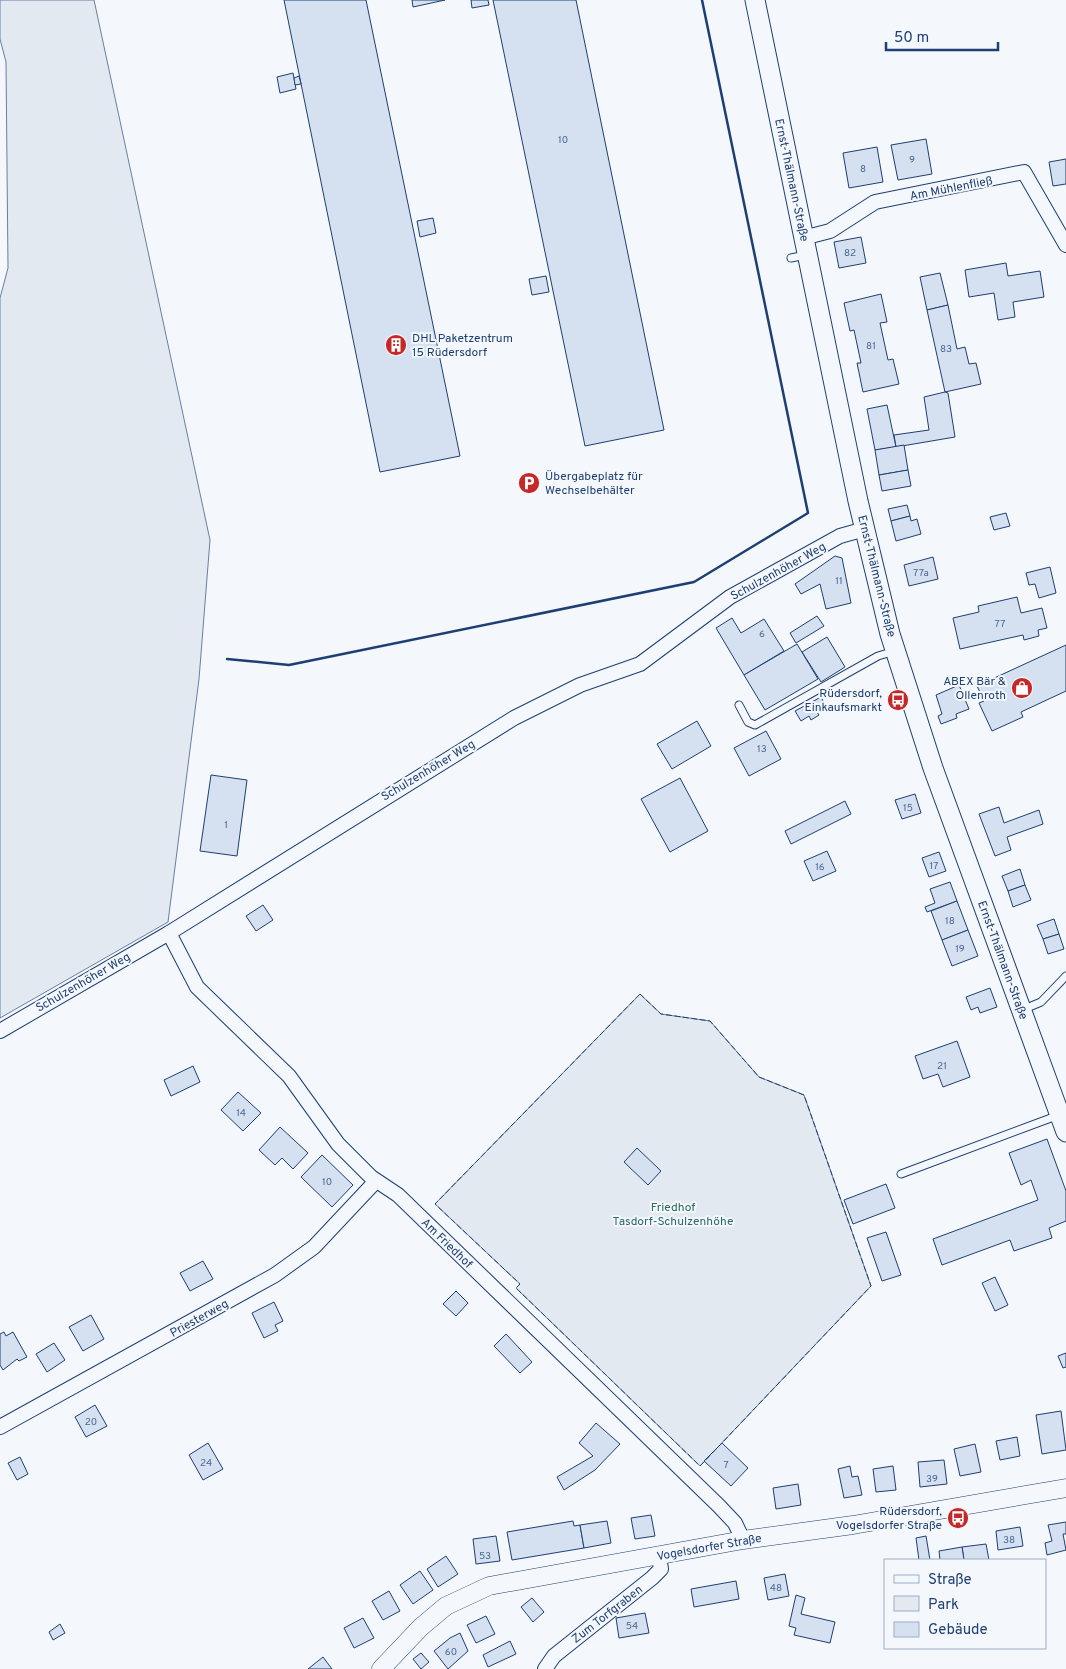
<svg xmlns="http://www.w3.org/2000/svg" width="1066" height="1669" viewBox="0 0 1066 1669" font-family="Overpass,sans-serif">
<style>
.green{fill:#e3e9f0;stroke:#687fa3}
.building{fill:#d5e0f0;stroke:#1d3f73}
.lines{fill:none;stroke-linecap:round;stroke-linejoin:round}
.service-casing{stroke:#1d3f73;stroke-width:9}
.minor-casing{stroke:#1d3f73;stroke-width:16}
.tertiary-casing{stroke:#1d3f73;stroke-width:19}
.secondary-casing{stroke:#1d3f73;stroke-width:21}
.service{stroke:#f4f7fb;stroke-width:7}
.minor{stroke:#f4f7fb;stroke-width:14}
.tertiary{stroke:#f4f7fb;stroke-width:18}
.secondary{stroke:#f4f7fb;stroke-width:19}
.fence{stroke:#1d3f73;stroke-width:1;stroke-dasharray:6 2.5;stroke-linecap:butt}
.wall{stroke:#1d3f73;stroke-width:2.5}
.labels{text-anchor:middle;stroke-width:4;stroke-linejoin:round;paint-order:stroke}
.number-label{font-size:10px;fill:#4b6792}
.street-label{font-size:12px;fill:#1d3f73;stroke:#f4f7fb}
.poi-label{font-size:12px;fill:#1d3f73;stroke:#f4f7fb;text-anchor:end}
.park-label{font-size:12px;fill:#2c6c60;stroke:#f4f7fb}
</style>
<rect width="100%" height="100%" fill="#f4f7fb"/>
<!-- green -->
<g class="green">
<polygon points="0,0 94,0 210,540 199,679 168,922 0,1018 0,298 8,268 6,62 0,39"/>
<polygon points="640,994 661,1014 710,1021 759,1077 804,1095 871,1286 700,1466 516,1288 520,1284 435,1204"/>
</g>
<!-- building -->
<g class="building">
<polygon points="284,0 366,0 460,456 380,472"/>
<polygon points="412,0 445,0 413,7"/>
<polygon points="471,0 488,0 489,5 472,8"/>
<polygon points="493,0 576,0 664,430 585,446"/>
<polygon points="293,73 296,89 280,93 277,77"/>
<polygon points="299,76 301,84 295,85 294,78"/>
<polygon points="926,139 932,174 898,180 891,145"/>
<polygon points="877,147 883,182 849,188 843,153"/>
<polygon points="1066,159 1066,184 1053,186 1049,162"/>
<polygon points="433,218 436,233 420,237 417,221"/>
<polygon points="861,237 866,263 839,268 834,242"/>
<polygon points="1006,263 1008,276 1040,271 1044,297 1013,302 1015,317 998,320 994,293 969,297 965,270"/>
<polygon points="940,273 948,305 927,310 920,277"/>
<polygon points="546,276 549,292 532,295 529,279"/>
<polygon points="881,294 887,322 880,323 888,360 893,359 899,384 863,392 857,363 861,363 854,330 850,331 844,303"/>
<polygon points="948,305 957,349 965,347 969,364 976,363 981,384 945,392 927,310"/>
<polygon points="945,392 948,393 955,437 896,447 894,435 929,430 924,397"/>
<polygon points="887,405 896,447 875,450 867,409"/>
<polygon points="904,445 908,470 879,475 875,450"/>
<polygon points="908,470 911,486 882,491 879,475"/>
<polygon points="907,505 910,516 891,521 888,509"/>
<polygon points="1006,513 1010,526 994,530 990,517"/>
<polygon points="910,516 911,521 917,519 921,534 896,541 891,521"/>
<polygon points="835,556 842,558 851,603 826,609 820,584 801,594 795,584"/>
<polygon points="933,557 938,579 909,586 904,565"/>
<polygon points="1050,567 1056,593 1039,598 1035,584 1029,585 1026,573"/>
<polygon points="1017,597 1021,613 1042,608 1047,628 1038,630 1039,636 1024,640 1023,635 960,649 953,618 979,612 978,606"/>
<polygon points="817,616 824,626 796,643 790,633"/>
<polygon points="732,618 741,633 764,619 784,651 744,675 716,628"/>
<polygon points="827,637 845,667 821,682 802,652"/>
<polygon points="797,644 818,679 765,710 744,675"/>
<polygon points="1066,645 1066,691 1021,712 1023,717 992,731 979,703 984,701 977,686"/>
<polygon points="959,685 969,709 956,714 957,718 941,724 938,716 942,714 936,695"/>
<polygon points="821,697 826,707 817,712 819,715 811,720 809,716 801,721 795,711"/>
<polygon points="697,721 711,746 672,769 657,744"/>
<polygon points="766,731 781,759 749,776 734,748"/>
<polygon points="211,775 247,780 237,856 200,851"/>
<polygon points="680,778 708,831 670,852 641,799"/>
<polygon points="915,794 921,813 902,819 895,800"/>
<polygon points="845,801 851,814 791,844 785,831"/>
<polygon points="999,807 1004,823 1039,810 1043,824 1007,837 1011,850 995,856 979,814"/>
<polygon points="827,851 836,871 813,881 804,861"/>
<polygon points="939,852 946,871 929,877 922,858"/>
<polygon points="1020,869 1025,885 1008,891 1002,876"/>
<polygon points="950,882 957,901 927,912 925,907 935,903 930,889"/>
<polygon points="1025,885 1031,900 1013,907 1008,891"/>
<polygon points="957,901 968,930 942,940 931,911"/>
<polygon points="263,905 273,920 256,931 246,916"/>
<polygon points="1054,919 1059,934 1043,939 1037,925"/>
<polygon points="968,930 978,956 952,966 942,940"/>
<polygon points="1059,934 1064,949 1048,954 1043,939"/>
<polygon points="990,988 997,1007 980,1013 978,1007 971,1010 966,997"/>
<polygon points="957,1041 970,1077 943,1087 938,1074 923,1079 915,1056"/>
<polygon points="193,1066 200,1082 171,1096 164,1080"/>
<polygon points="238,1092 261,1113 243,1131 221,1110"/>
<polygon points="280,1127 308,1153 293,1169 282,1158 275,1165 259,1150"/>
<polygon points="1047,1139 1066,1191 1066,1221 1049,1228 1052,1238 1014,1251 1010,1240 942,1265 933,1239 1038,1200 1031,1180 1021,1185 1009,1153"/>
<polygon points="637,1148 661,1171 648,1185 624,1162"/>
<polygon points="322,1155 353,1185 332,1207 301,1177"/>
<polygon points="886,1184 895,1208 853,1224 844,1200"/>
<polygon points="886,1232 901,1275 882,1281 867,1238"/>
<polygon points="203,1261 213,1279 190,1291 180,1273"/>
<polygon points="995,1277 1008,1305 995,1311 982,1283"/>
<polygon points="456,1291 468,1303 456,1316 443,1304"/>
<polygon points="274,1302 283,1321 275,1325 278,1331 264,1338 252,1313"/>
<polygon points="91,1315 104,1339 83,1351 69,1327"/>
<polygon points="4,1332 6,1336 13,1332 27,1357 19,1361 17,1359 3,1370 0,1365 0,1334"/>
<polygon points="506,1334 532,1362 520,1373 494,1346"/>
<polygon points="54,1343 65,1360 47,1372 36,1354"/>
<polygon points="1066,1353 1066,1367 1063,1368 1058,1356"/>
<polygon points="95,1405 107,1426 86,1437 75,1417"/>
<polygon points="1061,1411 1066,1450 1042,1454 1036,1415"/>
<polygon points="596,1423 620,1444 595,1470 564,1490 557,1477 593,1456 579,1443"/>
<polygon points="1017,1437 1020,1456 1000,1460 996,1441"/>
<polygon points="208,1443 223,1469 203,1480 189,1455"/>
<polygon points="722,1443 748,1468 731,1486 704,1461"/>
<polygon points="975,1444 981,1472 960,1476 954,1449"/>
<polygon points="20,1457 28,1474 17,1480 8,1463"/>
<polygon points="944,1460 947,1484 920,1487 918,1462"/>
<polygon points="850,1466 852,1477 858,1476 862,1495 844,1498 838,1469"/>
<polygon points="893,1466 896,1490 876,1492 873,1469"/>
<polygon points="798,1484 801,1505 776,1509 773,1488"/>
<polygon points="651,1515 655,1536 635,1539 631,1518"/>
<polygon points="573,1521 574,1526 580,1525 584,1548 512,1560 507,1532"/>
<polygon points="607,1521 611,1543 584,1548 580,1525"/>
<polygon points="1066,1522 1066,1534 1063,1534 1066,1550 1047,1555 1045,1543 1052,1541 1048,1525"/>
<polygon points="1020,1527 1023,1546 998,1550 996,1531"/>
<polygon points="496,1536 500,1561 476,1564 473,1539"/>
<polygon points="926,1536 930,1560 919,1560 916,1538"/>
<polygon points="986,1544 989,1560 964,1560 962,1547"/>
<polygon points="962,1547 964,1560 940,1560 939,1551"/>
<polygon points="446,1556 458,1574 438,1587 427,1569"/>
<polygon points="420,1571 433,1590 413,1604 400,1585"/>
<polygon points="785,1574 789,1596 768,1600 764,1578"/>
<polygon points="736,1581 739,1599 694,1607 691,1589"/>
<polygon points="389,1591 400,1611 383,1620 372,1601"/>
<polygon points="796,1595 805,1598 801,1614 835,1622 830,1643 794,1635 796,1628 789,1626"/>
<polygon points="532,1598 544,1612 533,1622 521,1607"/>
<polygon points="645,1613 649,1633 619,1638 616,1618"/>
<polygon points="486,1616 495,1634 476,1643 467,1625"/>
<polygon points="363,1618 374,1638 354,1648 344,1628"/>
<polygon points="60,1624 65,1633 53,1640 49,1632"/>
<polygon points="460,1633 468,1651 448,1669 434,1651 450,1638"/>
<polygon points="510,1641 516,1654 488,1667 483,1655"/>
<polygon points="421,1653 429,1662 421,1669 413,1659"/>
<polygon points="323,1657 332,1669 308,1669"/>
</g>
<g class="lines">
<!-- service casing -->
<g class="service-casing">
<g id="service">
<polyline points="791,258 806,255"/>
<polyline points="739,705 748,722 755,725 878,656 895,651"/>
<polyline points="1022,1010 1041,1002 1066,976"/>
<polyline points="901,1174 1059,1115"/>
</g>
</g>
<!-- minor casing -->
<g class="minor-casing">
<g id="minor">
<polyline points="803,238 830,231 875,202 1024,172 1066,245"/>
<polyline points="169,933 197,987 289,1076 338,1144 371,1177 398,1195 719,1506 735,1523 743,1540"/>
<polyline points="0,1031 169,933 514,718 580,685 640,664 730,597 840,536 865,529"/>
<polyline points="0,1427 275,1275 314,1247 376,1181"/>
<polyline points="545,1669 554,1656 652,1578 661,1569 659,1556"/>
</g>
</g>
<!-- tertiary casing -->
<g class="tertiary-casing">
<polyline id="tertiary" points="381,1669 421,1627 446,1606 489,1586 743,1540 853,1525 1066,1488"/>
</g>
<!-- secondary casing -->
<g class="secondary-casing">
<polyline id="secondary" points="755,0 858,501 890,634 933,768 1066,1132"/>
</g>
<!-- service -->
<use href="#service" class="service"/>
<!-- minor -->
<use href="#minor" class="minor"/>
<!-- tertiary -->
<use href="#tertiary" class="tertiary"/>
<!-- secondary -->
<use href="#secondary" class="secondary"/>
<!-- fence -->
<polygon class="fence" points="640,994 661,1014 710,1021 759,1077 804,1095 871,1286 700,1466 516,1288 520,1284 435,1204"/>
<!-- wall -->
<polyline class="wall" points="227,659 289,665 694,582 808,513 702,0"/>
</g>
<!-- icons -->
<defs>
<g id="building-disc" transform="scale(1.125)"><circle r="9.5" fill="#c62828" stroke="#f4f7fb"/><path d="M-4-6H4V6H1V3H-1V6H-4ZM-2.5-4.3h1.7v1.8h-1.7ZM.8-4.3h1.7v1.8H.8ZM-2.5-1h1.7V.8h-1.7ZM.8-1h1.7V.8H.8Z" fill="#fff"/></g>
<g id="parking-disc" transform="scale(1.125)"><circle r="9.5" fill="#c62828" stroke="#f4f7fb"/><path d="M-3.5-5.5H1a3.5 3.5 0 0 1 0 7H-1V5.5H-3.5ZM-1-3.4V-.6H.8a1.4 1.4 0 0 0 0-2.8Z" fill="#fff"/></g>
<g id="shop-disc" transform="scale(1.125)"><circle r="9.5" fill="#c62828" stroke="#f4f7fb"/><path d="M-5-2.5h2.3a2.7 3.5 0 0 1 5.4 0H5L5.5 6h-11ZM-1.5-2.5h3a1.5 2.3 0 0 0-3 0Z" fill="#fff"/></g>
<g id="bus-disc" transform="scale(1.125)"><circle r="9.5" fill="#c62828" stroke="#f4f7fb"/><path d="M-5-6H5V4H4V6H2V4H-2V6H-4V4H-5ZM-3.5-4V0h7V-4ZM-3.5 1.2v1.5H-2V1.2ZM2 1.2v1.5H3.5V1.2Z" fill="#fff"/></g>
</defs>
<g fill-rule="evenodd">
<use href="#building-disc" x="396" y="345"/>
<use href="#parking-disc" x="529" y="483"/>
<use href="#shop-disc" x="1022" y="688"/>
<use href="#bus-disc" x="898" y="700"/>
<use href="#bus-disc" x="958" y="1518"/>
</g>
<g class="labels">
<!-- number labels -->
<g class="number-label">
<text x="563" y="143">10</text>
<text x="912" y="163">9</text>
<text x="863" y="172">8</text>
<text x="850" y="256">82</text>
<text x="871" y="349">81</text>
<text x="946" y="352">83</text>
<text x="921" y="576">77a</text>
<text x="839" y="584">11</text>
<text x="1000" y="627">77</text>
<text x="762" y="637">6</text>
<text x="762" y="752">13</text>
<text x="908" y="811">15</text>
<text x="226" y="828">1</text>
<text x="934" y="869">17</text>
<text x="820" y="870">16</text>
<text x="950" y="924">18</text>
<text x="960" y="952">19</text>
<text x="942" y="1069">21</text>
<text x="241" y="1116">14</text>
<text x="327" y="1185">10</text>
<text x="91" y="1425">20</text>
<text x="206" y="1466">24</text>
<text x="726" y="1468">7</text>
<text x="932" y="1482">39</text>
<text x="1009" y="1543">38</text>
<text x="485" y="1559">53</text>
<text x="776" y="1591">48</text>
<text x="632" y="1629">54</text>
<text x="451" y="1655">60</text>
</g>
<!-- street labels -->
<g class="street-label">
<text transform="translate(792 180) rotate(78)" y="4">Ernst-Thälmann-Straße</text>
<text transform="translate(951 188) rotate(-11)" y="4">Am Mühlenfließ</text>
<text transform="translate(778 571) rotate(-29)" y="4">Schulzenhöher Weg</text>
<text transform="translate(877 576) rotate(76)" y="4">Ernst-Thälmann-Straße</text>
<text transform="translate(428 770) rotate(-31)" y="4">Schulzenhöher Weg</text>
<text transform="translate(1003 960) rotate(70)" y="4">Ernst-Thälmann-Straße</text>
<text transform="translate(83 982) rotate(-30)" y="4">Schulzenhöher Weg</text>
<text transform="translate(447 1243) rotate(44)" y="4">Am Friedhof</text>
<text transform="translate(199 1318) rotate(-29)" y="4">Priesterweg</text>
<text transform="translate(709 1547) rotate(-10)" y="4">Vogelsdorfer Straße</text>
<text transform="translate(607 1614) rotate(-38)" y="4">Zum Torfgraben</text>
</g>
<!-- poi labels -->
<g class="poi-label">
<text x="412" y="342" text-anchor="start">DHL Paketzentrum<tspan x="412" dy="14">15 Rüdersdorf</tspan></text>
<text x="545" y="480" text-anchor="start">Übergabeplatz für<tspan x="545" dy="14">Wechselbehälter</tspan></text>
<text x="1006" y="685">ABEX Bär &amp;<tspan x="1006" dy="14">Ollenroth</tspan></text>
<text x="882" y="697">Rüdersdorf,<tspan x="882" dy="14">Einkaufsmarkt</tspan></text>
<text x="942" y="1515">Rüdersdorf,<tspan x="942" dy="14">Vogelsdorfer Straße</tspan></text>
</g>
<!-- park labels -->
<g class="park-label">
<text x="673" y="1211">Friedhof<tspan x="673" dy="14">Tasdorf-Schulzenhöhe</tspan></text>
</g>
</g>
<!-- legend -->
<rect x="884" y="1559" width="162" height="90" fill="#f4f7fb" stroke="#9eadc5"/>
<rect x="894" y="1575" width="25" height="8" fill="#f4f7fb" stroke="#9eadc5"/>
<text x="928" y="1584" font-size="15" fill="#1d3f73">Straße</text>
<rect x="894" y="1596" width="25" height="15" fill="#e3e9f0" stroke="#9eadc5"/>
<text x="928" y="1609" font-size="15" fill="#1d3f73">Park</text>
<rect x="894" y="1622" width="25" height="15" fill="#d5e0f0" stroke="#9eadc5"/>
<text x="928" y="1634" font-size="15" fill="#1d3f73">Gebäude</text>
<!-- scale -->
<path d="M886 42v8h112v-8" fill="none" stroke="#1d3f73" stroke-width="2.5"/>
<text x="894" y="42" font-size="15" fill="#1d3f73" stroke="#f4f7fb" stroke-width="4" paint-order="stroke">50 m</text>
</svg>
